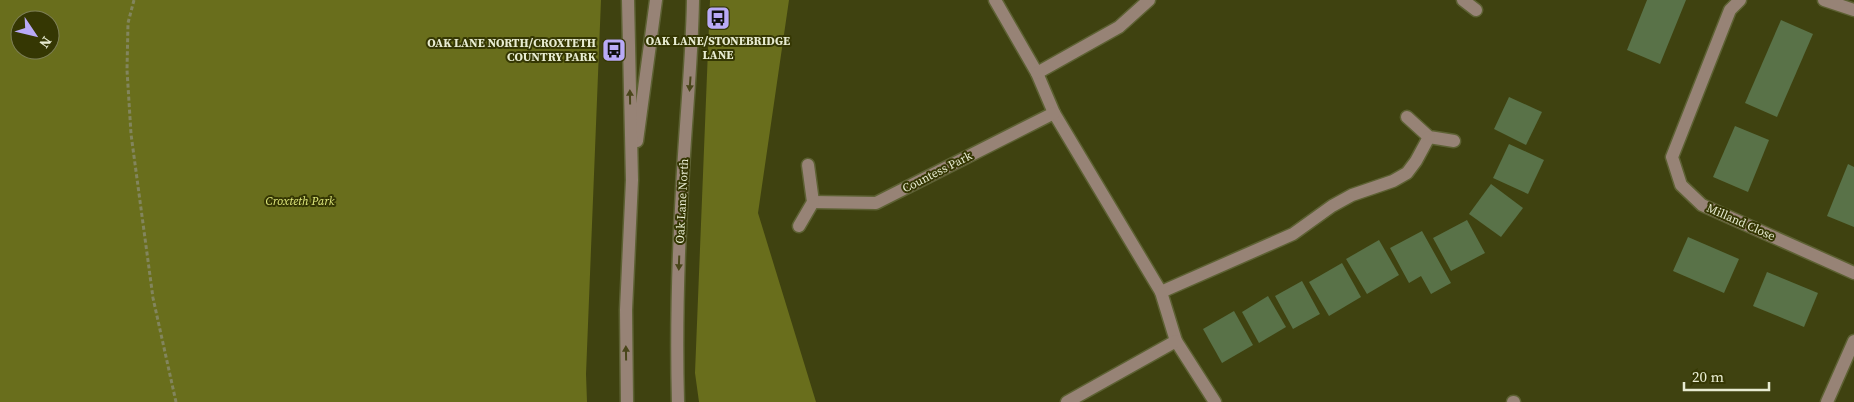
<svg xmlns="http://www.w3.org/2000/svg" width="1854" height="402" viewBox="0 0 1854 402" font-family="'Source Serif 4',serif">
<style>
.green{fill:#696e1c;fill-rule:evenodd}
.building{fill:#597248}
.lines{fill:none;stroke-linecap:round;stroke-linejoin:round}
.minor-casing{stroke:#5d6133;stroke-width:15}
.path{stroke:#82855d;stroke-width:3;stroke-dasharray:4 2.5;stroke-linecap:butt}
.minor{stroke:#978376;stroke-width:12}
.oneway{fill:#49461a}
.labels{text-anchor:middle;stroke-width:4;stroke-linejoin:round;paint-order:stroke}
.poi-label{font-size:12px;font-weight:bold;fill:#e8ecd2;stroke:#353703}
.street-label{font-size:12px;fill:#e8ecd2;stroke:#353703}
.park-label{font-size:12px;font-style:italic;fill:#e2eb7e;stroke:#353703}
</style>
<rect width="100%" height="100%" fill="#3f4210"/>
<!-- green -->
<g class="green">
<path d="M0 0H601L586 374 587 402H0ZM20 20H50V50H20Z"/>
<polygon points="710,0 789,0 758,213 816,402 699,402 695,373"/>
</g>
<!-- building -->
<g class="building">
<polygon points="1647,0 1686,0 1660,64 1627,50"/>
<polygon points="1781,20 1813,34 1777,117 1745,103"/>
<polygon points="1509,97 1542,112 1526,145 1494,129"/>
<polygon points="1735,126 1769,140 1748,192 1713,177"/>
<polygon points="1509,144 1544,160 1528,194 1493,178"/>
<polygon points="1848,164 1854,167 1854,227 1827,216"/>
<polygon points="1491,184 1523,208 1501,237 1469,214"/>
<polygon points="1467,220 1485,253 1451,271 1433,238"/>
<polygon points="1422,231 1451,283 1431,294 1421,276 1409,283 1390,248"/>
<polygon points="1688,237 1739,259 1724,293 1673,271"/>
<polygon points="1379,240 1399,275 1367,294 1346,259"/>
<polygon points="1342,263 1361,297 1329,316 1309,282"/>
<polygon points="1767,272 1818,293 1804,327 1753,306"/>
<polygon points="1302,281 1320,314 1293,329 1275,296"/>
<polygon points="1268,296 1286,327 1259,343 1242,312"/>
<polygon points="1234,311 1253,345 1222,363 1203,329"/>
</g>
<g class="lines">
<!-- minor casing -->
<g class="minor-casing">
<g id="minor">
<polyline points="995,0 1037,73 1054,113 1161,292 1176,341 1215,402"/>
<polyline points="1463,0 1476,10"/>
<polyline points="1740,0 1730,10 1672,157 1681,185 1702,205 1854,273"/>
<polyline points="1824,0 1854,10"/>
<polyline points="1037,73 1119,27 1149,0"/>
<polyline points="1407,117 1429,137 1454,141"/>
<polyline points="637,141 656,0"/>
<polyline points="813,202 876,203 1054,113"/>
<polyline points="799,226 813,202 808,165"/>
<polyline points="1161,292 1293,234 1332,206 1352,195 1393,181 1407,173 1416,161 1429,137"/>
<polyline points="627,402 626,310 632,180 628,0"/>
<path d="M678 402C676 331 678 260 682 189 685 126 692 63 693 0"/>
<polyline points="1067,402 1176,341"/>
<polyline points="1513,402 1514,402"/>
<polyline points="1827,402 1854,341"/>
</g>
</g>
<!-- path -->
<polyline class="path" points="134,0 128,23 127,70 131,134 153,298 176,402"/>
<!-- minor -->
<use href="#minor" class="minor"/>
</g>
<!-- one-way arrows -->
<defs><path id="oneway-solid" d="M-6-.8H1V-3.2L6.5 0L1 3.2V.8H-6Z" transform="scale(1.25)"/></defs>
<g class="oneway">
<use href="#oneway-solid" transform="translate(690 84) rotate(94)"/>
<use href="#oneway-solid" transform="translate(630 97) rotate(-91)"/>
<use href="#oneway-solid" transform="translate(679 263) rotate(92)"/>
<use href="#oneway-solid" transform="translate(626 353) rotate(-91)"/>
</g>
<!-- icons -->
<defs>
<g id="bus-square" transform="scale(1.25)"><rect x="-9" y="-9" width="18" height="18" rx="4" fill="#b9aaf7" stroke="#353703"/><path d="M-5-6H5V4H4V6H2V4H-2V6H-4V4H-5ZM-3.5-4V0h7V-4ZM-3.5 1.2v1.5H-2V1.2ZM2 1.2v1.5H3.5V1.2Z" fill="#111"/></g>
</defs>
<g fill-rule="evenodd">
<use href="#bus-square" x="718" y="18"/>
<use href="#bus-square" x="614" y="50"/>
</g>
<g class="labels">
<!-- poi labels -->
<g class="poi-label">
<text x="718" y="45">OAK LANE/STONEBRIDGE<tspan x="718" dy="14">LANE</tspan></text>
<text x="596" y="47" text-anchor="end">OAK LANE NORTH/CROXTETH<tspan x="596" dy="14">COUNTRY PARK</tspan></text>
</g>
<!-- street labels -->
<g class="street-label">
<text transform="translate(937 172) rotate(-27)" y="4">Countess Park</text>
<text transform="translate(682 201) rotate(-87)" y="4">Oak Lane North</text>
<text transform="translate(1741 222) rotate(24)" y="4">Milland Close</text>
</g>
<!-- park labels -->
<g class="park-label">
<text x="300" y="205">Croxteth Park</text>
</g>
</g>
<!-- north arrow -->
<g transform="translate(35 35) rotate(125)"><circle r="24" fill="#353703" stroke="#7d7f56"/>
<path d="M0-4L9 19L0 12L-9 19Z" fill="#b9aaf7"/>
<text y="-8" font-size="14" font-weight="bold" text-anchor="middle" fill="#e8ecd2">N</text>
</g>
<!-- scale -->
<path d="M1684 382v8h85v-8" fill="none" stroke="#e8ecd2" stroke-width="2.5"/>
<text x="1692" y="382" font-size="15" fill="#e8ecd2" stroke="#353703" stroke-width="4" paint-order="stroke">20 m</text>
</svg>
